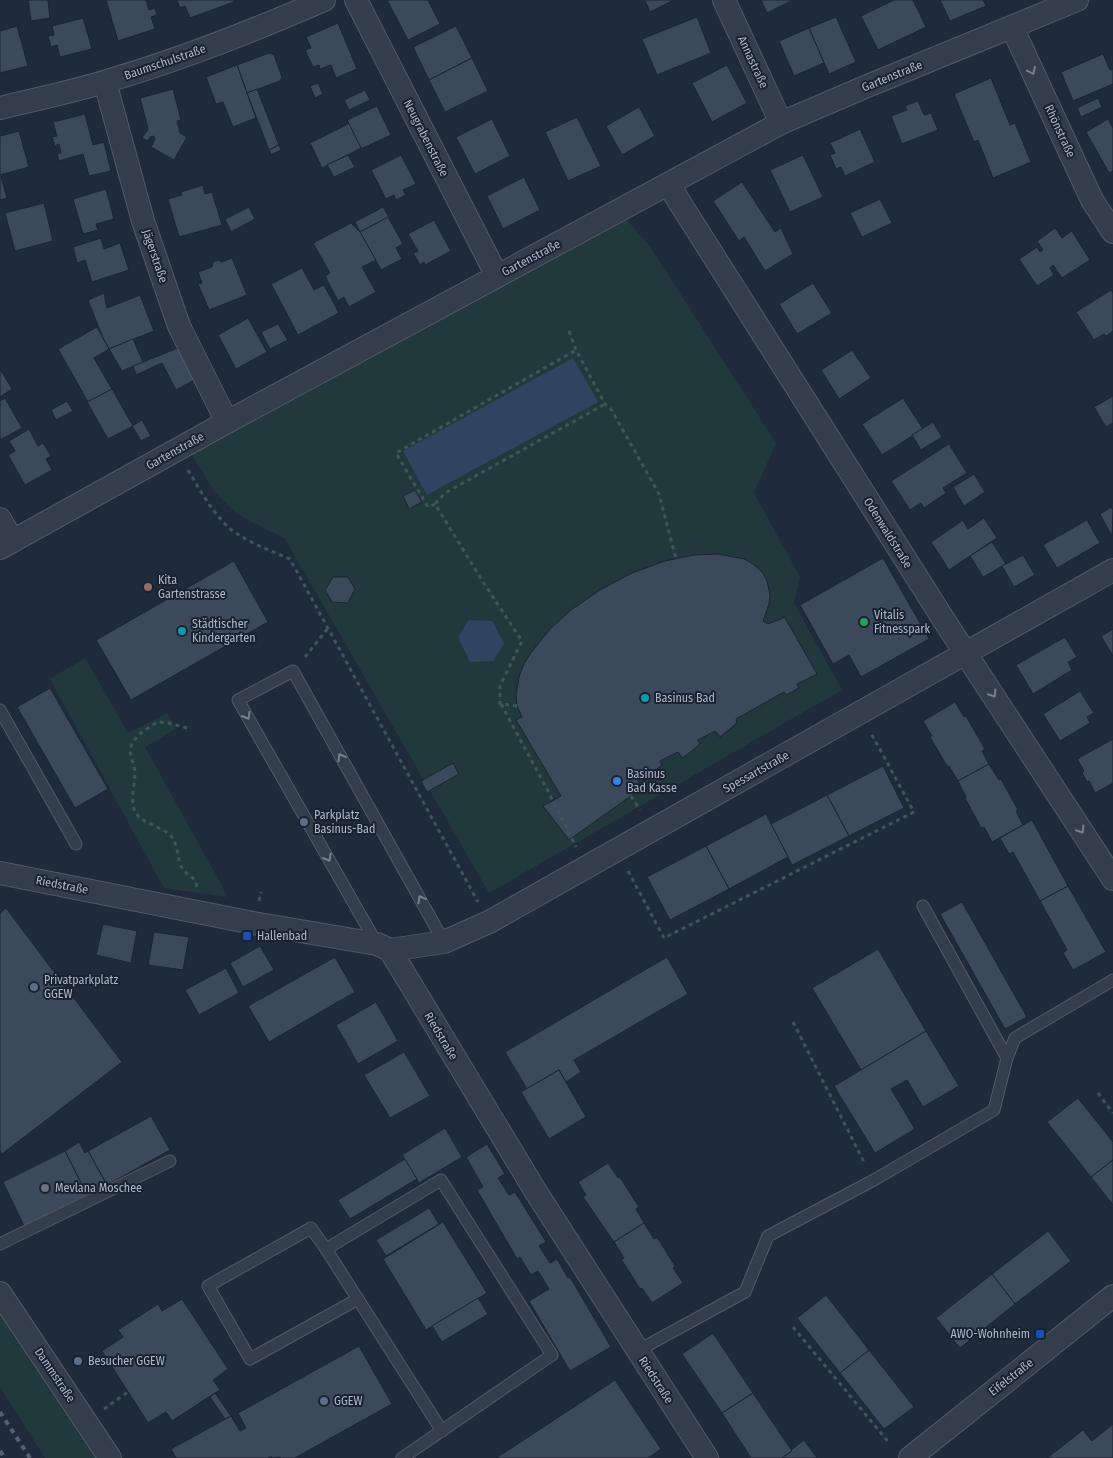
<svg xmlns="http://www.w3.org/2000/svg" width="1113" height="1458" viewBox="0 0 1113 1458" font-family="'Fira Sans Condensed',sans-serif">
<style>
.green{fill:#21393c}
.water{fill:#304462}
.building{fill:#3b495b;stroke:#1b2432}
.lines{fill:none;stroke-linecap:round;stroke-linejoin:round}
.service-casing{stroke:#515a69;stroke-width:13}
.minor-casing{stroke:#515a69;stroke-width:24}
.path{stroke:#3f5659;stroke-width:3;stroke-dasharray:4 4;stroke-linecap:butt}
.service{stroke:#333d4b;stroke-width:11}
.minor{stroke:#333d4b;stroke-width:22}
.rail{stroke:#556173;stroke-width:4;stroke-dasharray:5 5;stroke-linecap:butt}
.oneway{stroke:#778090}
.education-dot{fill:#8d6e63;stroke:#192230;stroke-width:2}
.leisure-dot{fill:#2e9e5b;stroke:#192230;stroke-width:2}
.culture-dot{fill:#0f9aa8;stroke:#192230;stroke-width:2}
.shop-dot{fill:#3f7fe0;stroke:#192230;stroke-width:2}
.service-dot{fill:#5c6f8a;stroke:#192230;stroke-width:2}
.transit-dot{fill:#1a4fb4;stroke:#192230;stroke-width:2}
.worship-dot{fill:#6b7280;stroke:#192230;stroke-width:2}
.labels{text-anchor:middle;stroke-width:4;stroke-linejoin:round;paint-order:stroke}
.street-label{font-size:12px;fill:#aeb7c8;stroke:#192230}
.poi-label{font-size:12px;fill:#aeb7c8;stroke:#192230;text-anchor:start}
</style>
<rect width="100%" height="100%" fill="#1f2b3b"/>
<!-- green -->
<g class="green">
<polygon points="626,219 649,245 776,443 754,493 800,577 794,603 842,690 489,893 285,539 237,514 213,490 191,453 470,305"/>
<polygon points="85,658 128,733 167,713 176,729 145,747 228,897 164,888 50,679"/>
<polygon points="0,1310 99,1458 45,1458 0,1387"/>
</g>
<!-- water -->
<g class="water">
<polygon points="573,358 598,402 427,495 403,451"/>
<polygon points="469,620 492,621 504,643 493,661 470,662 458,637"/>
</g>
<!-- building -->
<g class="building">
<polygon points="28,0 48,0 50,18 31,21"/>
<polygon points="106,0 146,0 149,10 155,8 157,15 151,17 155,29 118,41"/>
<polygon points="177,0 233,0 234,2 190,18 185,6 180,8"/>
<polygon points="387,0 428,0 440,24 408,40"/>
<polygon points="645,0 674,0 650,12"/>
<polygon points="761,0 793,0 767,13"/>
<polygon points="894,0 913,0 926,27 878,50 861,16"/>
<polygon points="940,0 983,0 986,6 950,21"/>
<polygon points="697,17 711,53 657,75 642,39"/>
<polygon points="836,17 856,62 829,74 809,28"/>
<polygon points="83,18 92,49 60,57 57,45 51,47 48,36 54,35 52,26"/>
<polygon points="338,23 357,69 336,78 331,65 320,69 319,65 313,67 305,50 311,48 306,37"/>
<polygon points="17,26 28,66 0,73 0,31"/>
<polygon points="456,26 472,58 429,80 413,47"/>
<polygon points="809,28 824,63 794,76 779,41"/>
<polygon points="269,53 274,55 282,77 280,81 247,93 237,65"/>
<polygon points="1103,54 1110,70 1113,69 1113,84 1073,101 1061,72"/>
<polygon points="472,58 488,91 445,112 429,80"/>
<polygon points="237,65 256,118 233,127 223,102 216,104 206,77"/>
<polygon points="727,65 747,103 712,122 692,83"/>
<polygon points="991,78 1010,125 1015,123 1031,162 993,178 978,140 974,142 954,94"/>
<polygon points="318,83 323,94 315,98 310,86"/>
<polygon points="173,89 181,120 177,121 180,133 187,137 174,160 151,147 155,139 154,136 150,137 148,141 142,138 148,129 140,98"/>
<polygon points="257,89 279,145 269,150 247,93"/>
<polygon points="365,90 370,100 349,110 344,100"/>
<polygon points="1098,98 1102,107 1081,117 1077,108"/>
<polygon points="918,101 924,115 931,113 938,130 902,144 891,116 907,110 905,106"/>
<polygon points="377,106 391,135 361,149 347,120"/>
<polygon points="639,107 655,136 622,155 606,126"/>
<polygon points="85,114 93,145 104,142 111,171 89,176 83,154 59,161 57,154 61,153 59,144 55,146 52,137 57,136 53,122"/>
<polygon points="577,117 601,166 568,181 545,132"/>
<polygon points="492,119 510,156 475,174 456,137"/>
<polygon points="1108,119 1113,128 1113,171 1109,173 1086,132"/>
<polygon points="347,120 361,148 322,168 310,143 348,124"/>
<polygon points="860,129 875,162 845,176 841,167 836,169 830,155 835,153 830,143"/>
<polygon points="19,131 29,167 0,175 0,136"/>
<polygon points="279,145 281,150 271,155 269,150"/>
<polygon points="348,155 355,167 334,177 327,165"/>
<polygon points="401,155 416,184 403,190 406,195 396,200 394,195 386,199 371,170"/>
<polygon points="803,155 823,197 790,212 770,170"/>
<polygon points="1,177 7,198 0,200 0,178"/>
<polygon points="524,177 540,210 503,229 487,196"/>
<polygon points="742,182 775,232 781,228 793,254 765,271 744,237 739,241 713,201"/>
<polygon points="203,185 205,194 212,192 222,225 179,237 168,199 182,195 181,192"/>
<polygon points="106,189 114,219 96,224 98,230 83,234 73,199"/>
<polygon points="880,199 892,223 862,237 850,213"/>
<polygon points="44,203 53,241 15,251 5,213"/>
<polygon points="249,207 255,219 231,232 225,219"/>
<polygon points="383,207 389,217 360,232 355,222"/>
<polygon points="388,217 403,244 396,248 402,259 381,270 360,232"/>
<polygon points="434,220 451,251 425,265 424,262 420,265 413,253 418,251 408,234"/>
<polygon points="351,223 360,232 376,260 362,267 376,292 349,307 344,297 338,301 325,276 330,273 313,243"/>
<polygon points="1055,228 1062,238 1072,231 1090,260 1062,278 1053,265 1050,268 1054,275 1037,286 1019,259 1037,247 1040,252 1043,250 1037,241"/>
<polygon points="101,238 104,249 120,243 129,270 92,282 85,260 77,263 73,247"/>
<polygon points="232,258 247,295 209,310 198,284 202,283 198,272 212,267 213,262 218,260 222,262"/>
<polygon points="302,268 314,290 324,285 339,313 298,335 271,284"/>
<polygon points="813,283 832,313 797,334 779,304"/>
<polygon points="1111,290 1113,293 1113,331 1106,336 1104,334 1094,340 1076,312"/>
<polygon points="104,293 107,308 140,295 154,331 109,349 103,338 88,300"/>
<polygon points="248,318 267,352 236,369 218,335"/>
<polygon points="278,324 288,340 270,349 261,332"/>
<polygon points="97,327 109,349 94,358 112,389 88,402 58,349"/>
<polygon points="133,339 143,362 122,371 109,349"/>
<polygon points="178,348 194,380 176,390 162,363 136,375 133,366"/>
<polygon points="852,350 871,378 839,399 821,370"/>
<polygon points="0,369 12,389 0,397"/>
<polygon points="112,389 133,426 108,439 87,402"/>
<polygon points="1113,396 1113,423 1106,427 1094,407"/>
<polygon points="5,398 22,428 0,440 0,401"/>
<polygon points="903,398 923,429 882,455 862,424"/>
<polygon points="67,401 73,411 56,420 51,410"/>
<polygon points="142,420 151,436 141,441 132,426"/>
<polygon points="933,422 942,437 921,450 912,435"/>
<polygon points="29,429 38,446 43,443 51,456 46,459 52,470 25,485 8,455 15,451 9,441"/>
<polygon points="949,444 967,473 943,488 946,493 924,508 921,503 910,510 891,481"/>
<polygon points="974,474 985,492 964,506 953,487"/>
<polygon points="415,490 422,502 409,509 403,496"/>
<polygon points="1111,507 1113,510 1112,536 1100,514"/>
<polygon points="984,518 997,538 949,570 931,542 963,520 968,529"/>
<polygon points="1087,520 1100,543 1057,568 1043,545"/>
<polygon points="992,542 1006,564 983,577 970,556"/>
<polygon points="718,554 744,559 753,564 763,573 767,581 770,595 769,604 763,621 768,624 783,618 784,616 817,674 797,684 799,688 786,695 784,692 736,719 737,723 720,737 715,731 698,740 700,744 683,758 678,752 660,761 662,765 645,779 640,773 635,776 642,788 569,840 543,806 561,796 516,720 522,717 517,706 516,694 519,677 523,666 530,654 550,629 571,610 600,590 632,573 665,561 694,555"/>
<polygon points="1023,555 1035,575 1014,587 1002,566"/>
<polygon points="883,558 929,639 861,677 849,655 833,664 800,605"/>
<polygon points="234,561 268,622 131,700 96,640"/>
<polygon points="333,577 348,577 355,589 348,603 332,602 325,590"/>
<polygon points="1113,629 1113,656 1101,636"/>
<polygon points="1065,637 1077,657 1068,662 1072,670 1033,694 1016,665"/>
<polygon points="50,688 108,789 75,808 17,707"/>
<polygon points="1080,691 1094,713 1087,717 1090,723 1060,741 1043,714"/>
<polygon points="955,702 964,717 966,716 985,749 982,751 989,764 958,781 949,766 948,768 930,737 932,736 923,721"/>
<polygon points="1113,739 1113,783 1095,793 1089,781 1087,782 1082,773 1084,771 1077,759"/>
<polygon points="453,763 459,774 427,792 421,781"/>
<polygon points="989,764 999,780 1001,779 1018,810 1016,811 1023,825 992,842 984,827 981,828 965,798 966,797 958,781"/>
<polygon points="883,766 904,808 849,836 827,795"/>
<polygon points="827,795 849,836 792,865 771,824"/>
<polygon points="766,814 788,857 729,889 706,846"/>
<polygon points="1032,820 1068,886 1040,901 1013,852 1009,854 1000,838"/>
<polygon points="706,846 729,889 670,920 647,877"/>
<polygon points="1068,886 1106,952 1073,970 1063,953 1067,950 1040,901"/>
<polygon points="962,902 1027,1017 1005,1029 940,914"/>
<polygon points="6,908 122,1062 2,1154 0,1151 0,913"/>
<polygon points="103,924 137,931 131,963 96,955"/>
<polygon points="154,932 189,937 183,970 148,965"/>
<polygon points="260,946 274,970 243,987 230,963"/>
<polygon points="878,949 926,1031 861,1070 812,988"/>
<polygon points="335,957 355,992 269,1042 248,1006"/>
<polygon points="667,957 688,994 574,1060 581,1072 566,1082 559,1070 527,1089 505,1052"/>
<polygon points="226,968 239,993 199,1015 185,990"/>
<polygon points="376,1002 398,1041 358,1064 336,1025"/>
<polygon points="926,1031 959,1086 923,1107 907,1080 891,1089 915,1129 875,1153 834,1086"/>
<polygon points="404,1052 430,1096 390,1118 364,1075"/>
<polygon points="559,1070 586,1117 549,1139 521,1092"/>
<polygon points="1078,1098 1113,1142 1113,1160 1091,1177 1047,1122"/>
<polygon points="151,1116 170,1150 107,1185 88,1151"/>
<polygon points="445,1128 462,1157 419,1183 402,1155"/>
<polygon points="79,1142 85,1153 88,1151 107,1185 87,1195 65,1151"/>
<polygon points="487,1144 505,1174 498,1178 509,1195 515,1192 546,1242 539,1246 550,1263 557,1259 568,1278 570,1277 611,1347 570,1371 529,1301 549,1289 538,1271 531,1275 520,1257 517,1259 477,1190 483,1187 466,1157"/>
<polygon points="65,1151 87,1195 24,1226 3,1182"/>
<polygon points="405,1159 417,1179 350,1219 338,1200"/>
<polygon points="1113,1160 1113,1205 1091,1177"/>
<polygon points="608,1163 618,1178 620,1177 639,1207 636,1209 644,1223 614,1242 583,1197 586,1195 578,1182"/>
<polygon points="429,1208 439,1224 386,1256 376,1240"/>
<polygon points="443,1222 487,1293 426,1330 383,1259"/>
<polygon points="644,1223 654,1239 657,1237 675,1266 673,1268 683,1283 652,1303 642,1288 640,1289 621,1259 624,1258 614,1242"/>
<polygon points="1048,1231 1071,1261 1015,1304 992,1274"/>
<polygon points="992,1274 1015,1304 960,1348 936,1318"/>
<polygon points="826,1295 869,1350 840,1373 797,1318"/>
<polygon points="478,1298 488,1314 442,1342 432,1326"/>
<polygon points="182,1299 228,1369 213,1380 220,1390 215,1393 172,1421 166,1412 148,1423 102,1351 123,1337 118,1330 158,1304 162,1311"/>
<polygon points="713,1333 753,1393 722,1413 682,1354"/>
<polygon points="359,1346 392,1404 295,1458 281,1458 280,1457 272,1458 271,1456 268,1458 176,1458 171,1449 231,1416 240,1431 246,1428 238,1413"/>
<polygon points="869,1350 914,1407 884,1429 840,1373"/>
<polygon points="615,1380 661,1449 648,1458 496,1458"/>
<polygon points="215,1393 231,1416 225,1419 210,1397"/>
<polygon points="753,1393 792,1451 782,1458 751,1458 722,1413"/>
<polygon points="1113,1424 1113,1458 1047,1458 1083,1430 1092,1441"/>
<polygon points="804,1440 817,1458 782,1458 792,1451 791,1450"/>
</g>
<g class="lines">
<!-- service casing -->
<g class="service-casing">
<g id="service">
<polyline points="0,710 76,844"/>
<polyline points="923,906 1007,1058"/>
<polyline points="377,944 238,700 293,671 444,942"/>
<polyline points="0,1244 170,1161"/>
<polyline points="326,1249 311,1228 208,1286 250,1359 358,1299"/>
<polyline points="637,1351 745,1292 768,1236 874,1180 994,1110 1007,1058 1015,1038 1113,980"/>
<polyline points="402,1458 552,1355 441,1180 326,1249 442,1431"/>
</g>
</g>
<!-- minor casing -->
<g class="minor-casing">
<g id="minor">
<polyline points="356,0 497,276"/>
<polyline points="724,0 781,123"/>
<polyline points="1012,27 1092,200 1113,232"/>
<polyline points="105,82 143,221 179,326 227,422"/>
<path d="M0 108C36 99 72 92 107 81 182 59 253 31 324 0"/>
<polyline points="668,184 949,628 1113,879"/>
<polyline points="0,519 13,541"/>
<polyline points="0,548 227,422 781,123 865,87 1077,0"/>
<polyline points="0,873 253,923 377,944 390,950 536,1192 707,1458"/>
<polyline points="390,950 444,942 489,922 1113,570"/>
<polyline points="0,1293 110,1458"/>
<polyline points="910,1458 1113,1296"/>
</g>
</g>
<!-- path -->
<g class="path">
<polyline points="569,331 576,350 605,404 611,409 659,494 676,559"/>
<path d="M188 470C199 489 210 508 225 524 239 539 271 551 290 559L478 902"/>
<polyline points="435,504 428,507 396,453 576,350"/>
<polyline points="305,657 328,628"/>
<polyline points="501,704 548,791 576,847"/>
<polyline points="517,706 500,704 500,686 522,641 483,582 435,504 445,493 605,404"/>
<path d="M187 728 169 723 158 722C149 727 137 734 132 744 127 754 135 762 135 773 135 785 130 800 135 812 142 824 161 826 170 835 179 844 176 857 182 868 187 877 195 874 197 888"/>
<polyline points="631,796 640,810"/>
<polyline points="628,871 664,938 914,812 871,733"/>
<polyline points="259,901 261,892"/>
<polyline points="793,1022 865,1164"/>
<polyline points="1098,1093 1113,1113"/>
<polyline points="793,1327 890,1444"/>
<polyline points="104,1409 128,1392"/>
</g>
<!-- service -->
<use href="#service" class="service"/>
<!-- minor -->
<use href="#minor" class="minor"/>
<!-- rail -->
<g class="rail">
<polyline points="0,1412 30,1458"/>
<polyline points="0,1451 5,1458"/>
</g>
</g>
<!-- one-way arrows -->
<defs><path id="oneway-chevron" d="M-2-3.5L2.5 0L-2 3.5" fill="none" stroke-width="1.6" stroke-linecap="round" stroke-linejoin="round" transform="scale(1.25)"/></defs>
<g class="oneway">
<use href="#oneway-chevron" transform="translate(1032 71) rotate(65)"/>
<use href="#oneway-chevron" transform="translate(993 694) rotate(57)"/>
<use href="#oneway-chevron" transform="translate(247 716) rotate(60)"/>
<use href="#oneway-chevron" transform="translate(341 757) rotate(-119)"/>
<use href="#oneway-chevron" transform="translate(1081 830) rotate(57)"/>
<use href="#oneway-chevron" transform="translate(328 858) rotate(60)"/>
<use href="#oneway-chevron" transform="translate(421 899) rotate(-119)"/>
</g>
<!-- markers -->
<circle class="education-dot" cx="148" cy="587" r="5"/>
<circle class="leisure-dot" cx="864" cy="622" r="5"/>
<g class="culture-dot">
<circle cx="182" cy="631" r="5"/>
<circle cx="645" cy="698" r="5"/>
</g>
<circle class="shop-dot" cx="617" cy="781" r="5"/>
<g class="service-dot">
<circle cx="304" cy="822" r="5"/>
<circle cx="34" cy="987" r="5"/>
<circle cx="78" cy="1361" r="5"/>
<circle cx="324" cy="1401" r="5"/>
</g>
<g class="transit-dot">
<rect x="242" y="931" width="10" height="10" rx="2.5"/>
<rect x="1035" y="1329" width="10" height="10" rx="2.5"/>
</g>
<circle class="worship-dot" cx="45" cy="1188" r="5"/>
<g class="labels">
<!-- street labels -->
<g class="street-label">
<text transform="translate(165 62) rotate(-19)" y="4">Baumschulstraße</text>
<text transform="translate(753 62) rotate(65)" y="4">Annastraße</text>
<text transform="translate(892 76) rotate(-22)" y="4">Gartenstraße</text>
<text transform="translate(1060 131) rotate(65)" y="4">Rhönstraße</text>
<text transform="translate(426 138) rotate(63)" y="4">Neugrabenstraße</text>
<text transform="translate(155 256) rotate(71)" y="4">Jägerstraße</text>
<text transform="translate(531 258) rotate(-28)" y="4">Gartenstraße</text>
<text transform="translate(175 451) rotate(-29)" y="4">Gartenstraße</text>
<text transform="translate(888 533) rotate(58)" y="4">Odenwaldstraße</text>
<text transform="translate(756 772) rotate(-29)" y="4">Spessartstraße</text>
<text transform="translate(62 885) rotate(11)" y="4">Riedstraße</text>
<text transform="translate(441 1036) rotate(59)" y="4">Riedstraße</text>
<text transform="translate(55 1375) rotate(56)" y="4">Dammstraße</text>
<text transform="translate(1011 1377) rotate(-38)" y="4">Eifelstraße</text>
<text transform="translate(656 1380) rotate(57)" y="4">Riedstraße</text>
</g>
<!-- poi labels -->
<g class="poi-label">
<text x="158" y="584">Kita<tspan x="158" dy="14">Gartenstrasse</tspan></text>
<text x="874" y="619">Vitalis<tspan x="874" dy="14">Fitnesspark</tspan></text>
<text x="192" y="628">Städtischer<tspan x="192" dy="14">Kindergarten</tspan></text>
<text x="655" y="702">Basinus Bad</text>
<text x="627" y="778">Basinus<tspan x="627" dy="14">Bad Kasse</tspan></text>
<text x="314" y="819">Parkplatz<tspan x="314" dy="14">Basinus-Bad</tspan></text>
<text x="257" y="940">Hallenbad</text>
<text x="44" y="984">Privatparkplatz<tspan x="44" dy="14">GGEW</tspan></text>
<text x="55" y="1192">Mevlana Moschee</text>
<text x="1030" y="1338" text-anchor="end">AWO-Wohnheim</text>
<text x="88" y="1365">Besucher GGEW</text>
<text x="334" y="1405">GGEW</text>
</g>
</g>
</svg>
